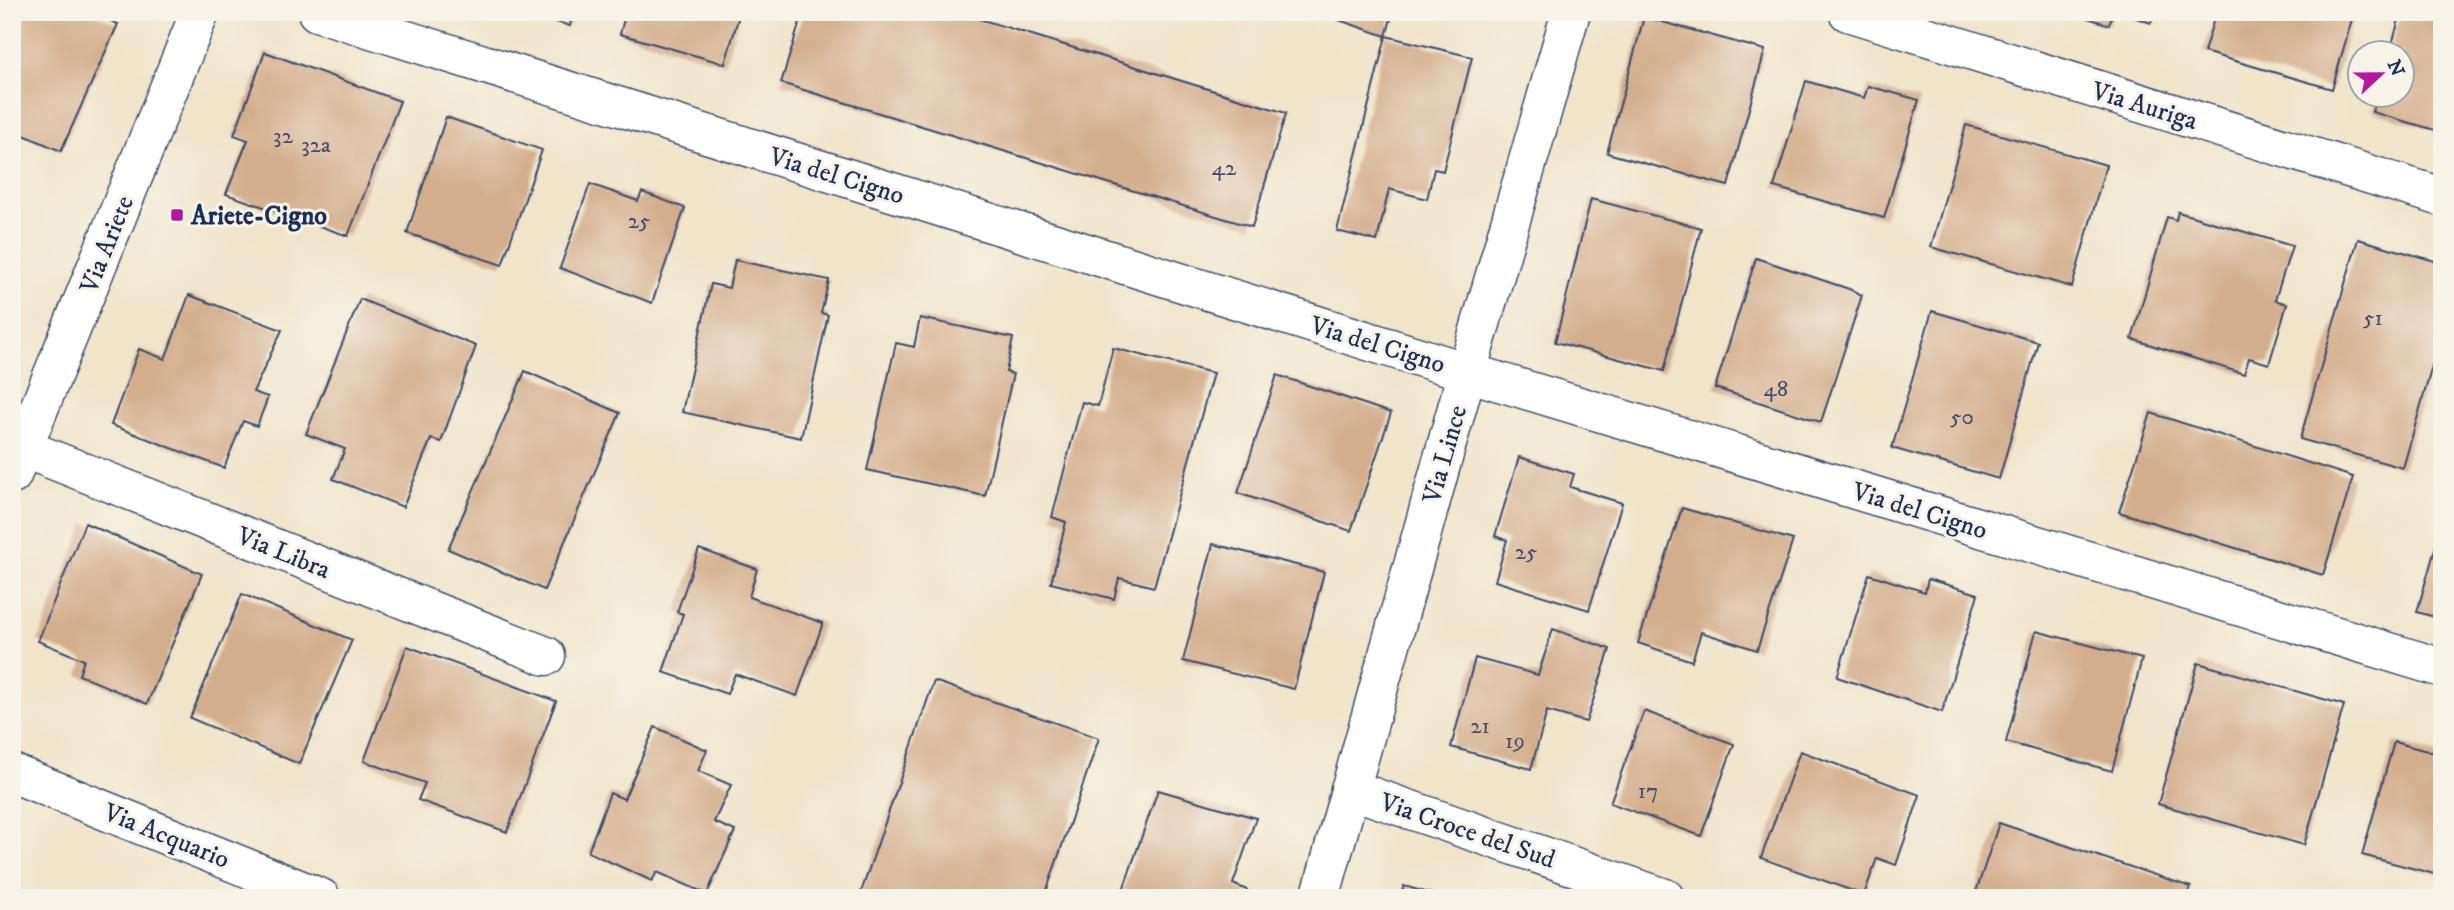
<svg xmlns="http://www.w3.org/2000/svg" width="2454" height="910" viewBox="0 0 2454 910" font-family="'IM FELL DW Pica',serif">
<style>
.building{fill:#d3ae8c}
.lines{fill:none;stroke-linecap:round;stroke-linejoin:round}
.street-casing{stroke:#3b4a6e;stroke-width:41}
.street{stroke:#fff;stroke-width:38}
.poi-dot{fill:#b5179e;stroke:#f7f3e8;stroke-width:2.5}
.labels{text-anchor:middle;stroke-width:6;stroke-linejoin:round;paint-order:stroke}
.number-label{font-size:23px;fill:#494f6a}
.street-label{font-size:26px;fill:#1b2f5e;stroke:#f7f3e8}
.poi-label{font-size:26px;font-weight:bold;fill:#1b2f5e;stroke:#f7f3e8;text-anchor:start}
</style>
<rect width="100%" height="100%" fill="#f7f3e8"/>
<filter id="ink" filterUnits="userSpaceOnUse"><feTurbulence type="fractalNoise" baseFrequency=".0143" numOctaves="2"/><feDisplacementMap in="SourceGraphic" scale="14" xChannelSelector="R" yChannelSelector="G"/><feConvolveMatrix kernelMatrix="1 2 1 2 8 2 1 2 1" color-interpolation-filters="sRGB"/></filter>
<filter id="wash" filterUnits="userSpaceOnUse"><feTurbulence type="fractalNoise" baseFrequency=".00686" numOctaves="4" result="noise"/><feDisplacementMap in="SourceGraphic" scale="28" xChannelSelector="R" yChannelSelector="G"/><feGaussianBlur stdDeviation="1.57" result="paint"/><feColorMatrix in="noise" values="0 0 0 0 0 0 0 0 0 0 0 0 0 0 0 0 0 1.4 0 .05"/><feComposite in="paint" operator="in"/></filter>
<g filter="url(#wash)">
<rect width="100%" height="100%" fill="#f0e4c9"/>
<g id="blocks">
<!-- building -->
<g class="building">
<polygon points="12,12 90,12 118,24 61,151 12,130"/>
<polygon points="522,12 573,12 570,26"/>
<polygon points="626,12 740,12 725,64 620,34"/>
<polygon points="803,12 957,12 1286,113 1252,227 781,83"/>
<polygon points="1315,12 1393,12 1386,36"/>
<polygon points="2070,12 2113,12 2109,25"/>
<polygon points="2118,12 2155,12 2151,23"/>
<polygon points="2216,12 2354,12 2332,89 2204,52"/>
<polygon points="2401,12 2442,12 2442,132 2372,112 2377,94 2402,94 2402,52 2390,52"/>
<polygon points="1644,17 1765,50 1728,186 1607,153"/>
<polygon points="1386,36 1472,57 1443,171 1434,169 1427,199 1389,189 1377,241 1337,231"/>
<polygon points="265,52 400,101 348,236 226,194 248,140 234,135"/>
<polygon points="1806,81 1864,98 1868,86 1919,100 1884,218 1774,187"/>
<polygon points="446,117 542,150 502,265 407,233"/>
<polygon points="1966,125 2106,165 2072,287 1931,247"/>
<polygon points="590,184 638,201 642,192 685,208 652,303 560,268"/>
<polygon points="1591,199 1701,228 1664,371 1555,342"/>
<polygon points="2178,212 2292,246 2275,300 2287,304 2269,364 2249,358 2244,374 2132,339 2167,217 2176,220"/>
<polygon points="2358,239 2442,263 2442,331 2403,468 2300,439"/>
<polygon points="1756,258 1849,289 1862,295 1821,422 1715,388"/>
<polygon points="735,260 829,280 821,313 828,315 801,438 682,412 711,284 729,288"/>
<polygon points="189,295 282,330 253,392 268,397 257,426 243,421 224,468 111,425 139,349 165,359"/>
<polygon points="360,299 476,346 441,442 431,439 403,507 333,479 345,449 306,434"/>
<polygon points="1932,311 2038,342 1999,479 1892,448"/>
<polygon points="920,318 1013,338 1006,372 1013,374 985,496 867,470 896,343 914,347"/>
<polygon points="1113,348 1213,373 1154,587 1119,578 1114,599 1051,583 1066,522 1052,517 1082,402 1098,406"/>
<polygon points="525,371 620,413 544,590 448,549"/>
<polygon points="1277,375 1391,413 1351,531 1238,493"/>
<polygon points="2151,413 2353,477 2323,575 2119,512"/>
<polygon points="1519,457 1574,474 1570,487 1622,503 1589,610 1495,581 1507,540 1495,536"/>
<polygon points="1682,508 1793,540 1757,650 1701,632 1692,661 1638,643"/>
<polygon points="85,523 202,574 147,704 79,675 84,660 38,641"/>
<polygon points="2441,528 2442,528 2442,619 2417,612"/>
<polygon points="1213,544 1324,572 1294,689 1183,661"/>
<polygon points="699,549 757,569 749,597 823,623 797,696 735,674 727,694 663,672 683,614 677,612"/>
<polygon points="1869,574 1925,592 1928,579 1978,594 1942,712 1837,677"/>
<polygon points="242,594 352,640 299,764 190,718"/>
<polygon points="1553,629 1610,649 1586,722 1547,711 1531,769 1451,747 1475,658 1538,675"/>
<polygon points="2036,631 2142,659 2112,771 2006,742"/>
<polygon points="407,646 556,701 507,832 418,800 425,783 364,761"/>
<polygon points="2198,663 2344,705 2304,845 2158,804"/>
<polygon points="934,681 1099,738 1044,898 859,898"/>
<polygon points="1644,711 1734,744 1701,836 1610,803"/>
<polygon points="655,727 707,750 698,771 731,785 714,822 735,831 707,894 657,872 652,881 588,852 610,793 624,799"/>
<polygon points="2394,742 2442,755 2442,876 2362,855"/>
<polygon points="1800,751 1920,795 1896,865 1877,858 1864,895 1761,858"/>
<polygon points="1158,790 1256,818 1233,884 1247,890 1244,898 1146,898 1123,890"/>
<polygon points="1999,823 2191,887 2187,898 1974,898"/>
<polygon points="1404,886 1443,897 1443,898 1400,898"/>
</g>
</g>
</g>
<g filter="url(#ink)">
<use href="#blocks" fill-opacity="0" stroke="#3b4a6e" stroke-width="2"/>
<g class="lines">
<!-- street casing -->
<g class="street-casing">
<g id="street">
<polyline points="317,12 1467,372 2442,668"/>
<polyline points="1848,12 2442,197"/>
<polyline points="23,448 546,656"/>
<polyline points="12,475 200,12"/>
<polyline points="12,773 321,898"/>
<polyline points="1350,789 1665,898"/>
<polyline points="1320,898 1467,372 1571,12"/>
</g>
</g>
<!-- street -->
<use href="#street" class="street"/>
</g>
</g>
<!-- markers -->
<rect class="poi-dot" x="170" y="208" width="14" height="14" rx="3.5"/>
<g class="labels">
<!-- number labels -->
<g class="number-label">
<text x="283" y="143">32</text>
<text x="316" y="152">32a</text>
<text x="1224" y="175">42</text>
<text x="639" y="228">25</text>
<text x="2373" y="325">51</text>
<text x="1776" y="396">48</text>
<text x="1962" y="424">50</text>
<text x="1526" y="559">25</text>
<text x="1480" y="733">21</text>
<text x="1515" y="748">19</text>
<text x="1648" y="798">17</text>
</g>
<!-- street labels -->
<g class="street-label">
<text transform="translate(2145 105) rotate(17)" y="9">Via Auriga</text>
<text transform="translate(837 175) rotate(17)" y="9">Via del Cigno</text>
<text transform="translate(106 244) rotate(-68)" y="9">Via Ariete</text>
<text transform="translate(1378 344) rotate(17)" y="9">Via del Cigno</text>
<text transform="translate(1444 454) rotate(-74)" y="9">Via Lince</text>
<text transform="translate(1920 510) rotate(17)" y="9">Via del Cigno</text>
<text transform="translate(284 552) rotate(22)" y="9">Via Libra</text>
<text transform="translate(1468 830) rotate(19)" y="9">Via Croce del Sud</text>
<text transform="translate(167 835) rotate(22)" y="9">Via Acquario</text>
</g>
<!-- poi labels -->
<g class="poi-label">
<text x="191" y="224">Ariete-Cigno</text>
</g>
</g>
<!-- margin -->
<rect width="2454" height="910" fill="none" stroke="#f7f3e8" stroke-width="42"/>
<!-- north arrow -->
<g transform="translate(2381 74) rotate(68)"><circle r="33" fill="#f7f3e8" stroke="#9fa5b1" stroke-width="2"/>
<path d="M0-5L12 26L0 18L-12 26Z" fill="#b5179e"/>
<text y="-10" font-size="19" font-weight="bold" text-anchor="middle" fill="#1b2f5e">N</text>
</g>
</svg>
